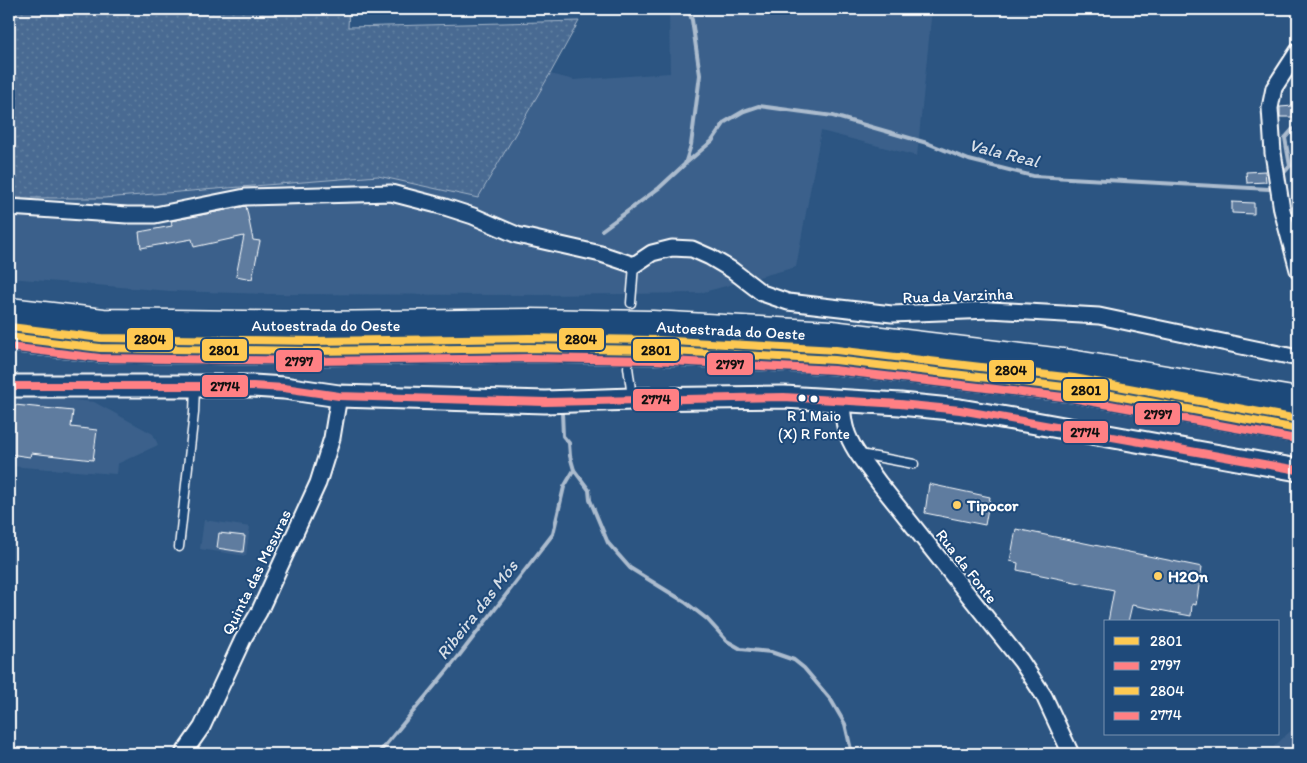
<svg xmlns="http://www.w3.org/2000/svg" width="1307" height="763" viewBox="0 0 1307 763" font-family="Itim,sans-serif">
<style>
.built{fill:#3b618b}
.grass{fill:url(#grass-dots);stroke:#a4b5c8}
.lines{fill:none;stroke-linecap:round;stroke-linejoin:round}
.stream{stroke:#acbcce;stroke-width:4}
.building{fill:#5e7c9f;stroke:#fff}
.lane-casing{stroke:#fff;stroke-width:11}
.street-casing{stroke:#fff;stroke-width:19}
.secondary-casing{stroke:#fff;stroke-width:25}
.highway-casing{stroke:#fff;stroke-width:31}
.lane{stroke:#1f4a7a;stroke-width:8}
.street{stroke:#1f4a7a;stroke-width:15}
.secondary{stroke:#1f4a7a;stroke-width:21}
.highway{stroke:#1f4a7a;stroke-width:28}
.bus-1-casing{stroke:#1f4a7a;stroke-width:11}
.bus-2-casing{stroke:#1f4a7a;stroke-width:11}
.bus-3-casing{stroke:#1f4a7a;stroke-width:11}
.bus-4-casing{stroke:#1f4a7a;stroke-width:11}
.bus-1{stroke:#fec952;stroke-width:8}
.bus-2{stroke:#ff8084;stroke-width:8}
.bus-3{stroke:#fec952;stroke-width:8}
.bus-4{stroke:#ff8084;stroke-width:8}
.bus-dot{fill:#fff;stroke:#1f4a7a;stroke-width:2}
.poi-dot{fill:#ffd166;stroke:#1f4a7a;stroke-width:2}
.labels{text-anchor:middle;stroke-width:4;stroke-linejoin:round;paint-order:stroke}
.bus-label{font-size:15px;fill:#fff;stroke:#1f4a7a}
.street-label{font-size:16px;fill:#fff;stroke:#1f4a7a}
.poi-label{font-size:16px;font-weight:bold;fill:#fff;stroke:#1f4a7a;text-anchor:start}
.water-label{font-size:18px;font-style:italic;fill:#d5dde6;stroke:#1f4a7a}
.line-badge{stroke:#1f4a7a;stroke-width:2}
.pale-badge-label{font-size:14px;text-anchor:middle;font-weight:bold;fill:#111}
</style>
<defs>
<pattern id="grass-dots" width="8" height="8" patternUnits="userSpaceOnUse" patternTransform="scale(1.25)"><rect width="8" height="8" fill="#486b92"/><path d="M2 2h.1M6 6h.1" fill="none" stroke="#6381a2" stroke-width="1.8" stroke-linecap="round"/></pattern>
</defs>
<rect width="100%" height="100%" fill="#2c5582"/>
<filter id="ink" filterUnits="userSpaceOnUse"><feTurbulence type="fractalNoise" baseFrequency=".02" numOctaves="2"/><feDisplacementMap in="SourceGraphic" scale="10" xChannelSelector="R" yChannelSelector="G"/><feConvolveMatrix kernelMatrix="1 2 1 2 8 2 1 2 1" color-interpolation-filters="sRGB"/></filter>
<g filter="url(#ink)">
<!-- built -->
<g class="built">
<polygon points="669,9 932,9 917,156 821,131 796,267 700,293 541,295 268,294 170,291 9,278 9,198 104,198 378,176 478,198 550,74 574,80 670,73"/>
<polygon points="11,394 94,402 153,434 158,445 117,464 116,474 9,466 9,397"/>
<polygon points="204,520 250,527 246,556 200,549"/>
<polygon points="1298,724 1298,754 1266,754"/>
</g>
<!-- grass -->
<polygon class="grass" points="9,9 349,9 348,27 579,21 550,74 478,198 378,176 104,198 9,198"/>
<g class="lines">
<!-- stream -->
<g class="stream">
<polyline points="685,164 712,141 725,122 744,111 759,106 833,116 927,143 969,160 1033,176 1269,189 1273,184"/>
<polyline points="1281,176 1290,166 1285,138 1292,130 1298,128"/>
<polyline points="602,230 659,188 685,164 691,145 700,75 692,20 688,9"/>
<polyline points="562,412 563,436 569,443 570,456 574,470 589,490 590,500 608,543 630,568 685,602 707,619 727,641 741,649 771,652 794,660 804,668 831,700 845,724 852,754"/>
<polyline points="378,754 455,661 553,534 564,487 574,470"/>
</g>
</g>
<!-- building -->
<g class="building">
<polygon points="1293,106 1294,117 1280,117 1280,107"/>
<polygon points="1265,171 1266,182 1247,183 1246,172"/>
<polygon points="1232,202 1254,203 1254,214 1232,213"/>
<polygon points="246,206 253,240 260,241 252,279 236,276 244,236 194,247 192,239 141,248 139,232 172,226 171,221"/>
<polygon points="15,405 73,411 71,427 97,430 93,460 31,453 30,457 9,454"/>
<polygon points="929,484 990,497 985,525 925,513"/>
<polygon points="1016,529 1202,567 1196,605 1192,604 1191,616 1132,605 1128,622 1108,622 1114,590 1017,570 1018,563 1010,561"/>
<polygon points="219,533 245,536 243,552 217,548"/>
</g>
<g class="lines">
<!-- lane casing -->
<g class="lane-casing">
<g id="lane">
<polyline points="631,303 634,265"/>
<polyline points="628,367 632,397"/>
<polyline points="860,454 914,464"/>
<polyline points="179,547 194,413 195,387"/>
</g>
</g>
<!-- street casing -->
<g class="street-casing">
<g id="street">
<polyline points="1298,51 1274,88 1270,108 1273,153 1282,210 1298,270"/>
<polyline points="9,207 127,215 155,215 245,197 391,193 445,207 473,216 517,235 601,254 634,265 652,253 672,248 692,249 710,257 732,270 762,293 788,302 892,314 990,310 1099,316 1298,358"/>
<path d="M841 399C843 410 843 421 846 430 852 450 868 467 879 483L1021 661 1044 696 1071 754"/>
<polyline points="183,754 202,727 243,639 259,612 318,483 332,438 339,396"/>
</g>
</g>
<!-- secondary casing -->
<g class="secondary-casing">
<polyline id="secondary" points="9,386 253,386 284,388 339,396 545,402 632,399 784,397 900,404 960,410 1030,422 1298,470"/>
</g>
<!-- highway casing -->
<g class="highway-casing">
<g id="highway">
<polyline points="9,312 103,323 318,326 528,323 652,325 831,335 1070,364 1298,402"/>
<polyline points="9,337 100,348 314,351 529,348 654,350 835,360 1073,388 1298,429"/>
</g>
</g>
<!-- lane -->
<use href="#lane" class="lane"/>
<!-- street -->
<use href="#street" class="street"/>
<!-- secondary -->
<use href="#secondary" class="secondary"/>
<!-- highway -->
<use href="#highway" class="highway"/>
<!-- bus-1 casing -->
<g class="bus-1-casing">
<polyline id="bus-1" points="9,337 100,348 314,351 529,348 654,350 835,360 1073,388 1298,429"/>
</g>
<!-- bus-2 casing -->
<g class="bus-2-casing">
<polyline id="bus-2" points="9,347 100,358 314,361 529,358 654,360 834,370 1072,398 1296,439"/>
</g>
<!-- bus-3 casing -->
<g class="bus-3-casing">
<polyline id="bus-3" points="10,327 101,338 314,341 529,338 654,340 836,350 1074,378 1298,419"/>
</g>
<!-- bus-4 casing -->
<g class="bus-4-casing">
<polyline id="bus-4" points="9,386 253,386 284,388 339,396 545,402 784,397 900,404 960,410 1298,470"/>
</g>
<!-- bus-1 -->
<use href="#bus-1" class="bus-1"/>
<!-- bus-2 -->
<use href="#bus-2" class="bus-2"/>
<!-- bus-3 -->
<use href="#bus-3" class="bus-3"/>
<!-- bus-4 -->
<use href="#bus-4" class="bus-4"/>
</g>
</g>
<!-- markers -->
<g class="bus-dot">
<circle cx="802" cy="398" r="4.5"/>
<circle cx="814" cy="399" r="4.5"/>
</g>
<g class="poi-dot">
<circle cx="957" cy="505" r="5"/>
<circle cx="1158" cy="576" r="5"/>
</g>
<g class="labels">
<!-- bus labels -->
<g class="bus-label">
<text x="814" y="421">R 1 Maio<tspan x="814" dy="18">(X) R Fonte</tspan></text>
</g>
<!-- street labels -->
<g class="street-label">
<text transform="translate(958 295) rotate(-2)" y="6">Rua da Varzinha</text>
<text x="326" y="331">Autoestrada do Oeste</text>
<text transform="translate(731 330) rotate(3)" y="6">Autoestrada do Oeste</text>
<text transform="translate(967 566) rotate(52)" y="6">Rua da Fonte</text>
<text transform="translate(256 572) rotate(-64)" y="6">Quinta das Mesuras</text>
</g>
<!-- poi labels -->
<g class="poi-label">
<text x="967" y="511">Tipocor</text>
<text x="1168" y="582">H2On</text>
</g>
<!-- water labels -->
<g class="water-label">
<text transform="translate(1004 153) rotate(14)" y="6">Vala Real</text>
<text transform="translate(477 610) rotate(-52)" y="6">Ribeira das Mós</text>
</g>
</g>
<g class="line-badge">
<rect x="126" y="327" width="48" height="24" rx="5" fill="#fec952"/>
<rect x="558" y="327" width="47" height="24" rx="5" fill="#fec952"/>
<rect x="201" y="338" width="47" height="24" rx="5" fill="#fec952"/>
<rect x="632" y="338" width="48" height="24" rx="5" fill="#fec952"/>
<rect x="275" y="349" width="48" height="24" rx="5" fill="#ff8084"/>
<rect x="706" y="352" width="48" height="24" rx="5" fill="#ff8084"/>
<rect x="988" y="359" width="47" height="24" rx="5" fill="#fec952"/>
<rect x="201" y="374" width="48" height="24" rx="5" fill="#ff8084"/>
<rect x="1062" y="378" width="47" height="24" rx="5" fill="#fec952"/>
<rect x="632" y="388" width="48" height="24" rx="5" fill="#ff8084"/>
<rect x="1134" y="402" width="47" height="24" rx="5" fill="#ff8084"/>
<rect x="1062" y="420" width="47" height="24" rx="5" fill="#ff8084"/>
</g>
<g class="pale-badge-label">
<text x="150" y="344">2804</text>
<text x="581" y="344">2804</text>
<text x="224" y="355">2801</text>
<text x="656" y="355">2801</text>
<text x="299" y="366">2797</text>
<text x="730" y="369">2797</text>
<text x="1011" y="375">2804</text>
<text x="225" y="391">2774</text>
<text x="1086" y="395">2801</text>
<text x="656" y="404">2774</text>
<text x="1158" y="419">2797</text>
<text x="1085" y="437">2774</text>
</g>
<!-- margin -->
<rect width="1307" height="763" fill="none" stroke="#1f4a7a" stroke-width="30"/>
<rect x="15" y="15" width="1277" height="733" fill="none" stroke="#fff" stroke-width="2" filter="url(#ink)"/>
<!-- legend -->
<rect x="1104" y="620" width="175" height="115" fill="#1f4a7a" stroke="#7992af"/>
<rect x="1114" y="637" width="25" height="8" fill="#fec952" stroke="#7992af"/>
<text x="1150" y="646" font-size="15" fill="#ffffff">2801</text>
<rect x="1114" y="662" width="25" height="8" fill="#ff8084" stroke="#7992af"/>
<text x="1150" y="670" font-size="15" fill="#ffffff">2797</text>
<rect x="1114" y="687" width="25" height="8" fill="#fec952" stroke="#7992af"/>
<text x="1150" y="696" font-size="15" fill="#ffffff">2804</text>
<rect x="1114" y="712" width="25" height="8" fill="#ff8084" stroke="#7992af"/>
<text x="1150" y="720" font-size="15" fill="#ffffff">2774</text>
</svg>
